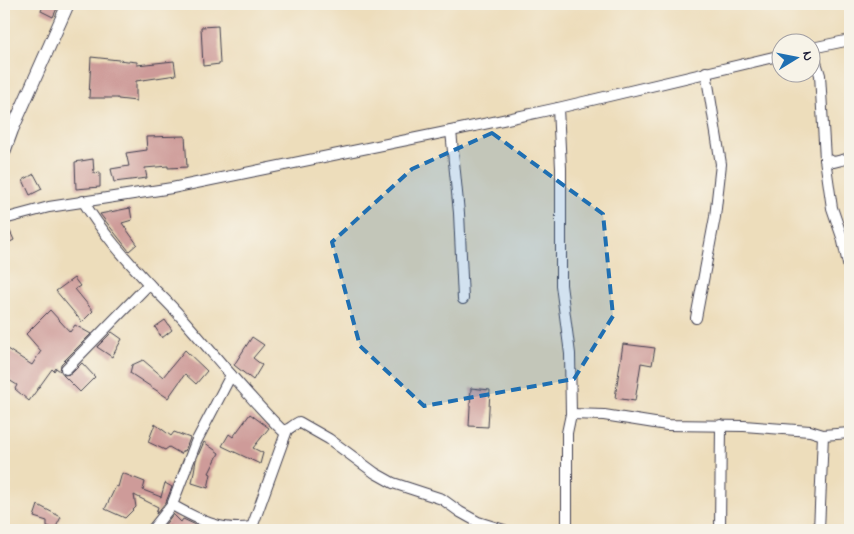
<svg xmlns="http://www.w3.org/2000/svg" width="854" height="534" viewBox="0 0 854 534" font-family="'Indie Flower',sans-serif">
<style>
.building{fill:#ce9b99}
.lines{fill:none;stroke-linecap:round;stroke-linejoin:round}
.minor-casing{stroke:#403e4e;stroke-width:12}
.major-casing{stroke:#403e4e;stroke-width:14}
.minor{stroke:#fff;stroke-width:10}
.major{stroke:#fff;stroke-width:12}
.marked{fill:#1f6fb2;fill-opacity:0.2;stroke:#1f6fb2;stroke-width:4;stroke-dasharray:10 6;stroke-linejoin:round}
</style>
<rect width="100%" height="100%" fill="#f7f3e8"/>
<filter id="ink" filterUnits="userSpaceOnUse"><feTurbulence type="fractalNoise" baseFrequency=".02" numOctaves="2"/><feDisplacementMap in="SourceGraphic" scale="10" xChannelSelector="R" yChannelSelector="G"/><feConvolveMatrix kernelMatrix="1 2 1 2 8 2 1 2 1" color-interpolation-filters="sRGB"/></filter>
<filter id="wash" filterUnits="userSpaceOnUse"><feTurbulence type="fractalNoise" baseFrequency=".0096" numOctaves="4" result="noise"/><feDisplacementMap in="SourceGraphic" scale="20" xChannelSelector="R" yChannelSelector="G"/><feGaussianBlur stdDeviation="1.12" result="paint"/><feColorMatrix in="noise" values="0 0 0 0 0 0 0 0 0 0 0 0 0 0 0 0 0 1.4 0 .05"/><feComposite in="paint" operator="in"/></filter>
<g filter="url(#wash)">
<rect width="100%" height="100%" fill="#edddbb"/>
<g id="blocks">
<!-- building -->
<g class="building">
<polygon points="44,4 59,4 53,17 41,11"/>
<polygon points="218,26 220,64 203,66 201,27"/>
<polygon points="91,57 137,62 137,65 174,61 176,75 136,81 136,101 118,99 118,98 89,98"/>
<polygon points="185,136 187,167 168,168 168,166 145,168 147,178 114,182 111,169 129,166 126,153 147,150 146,137"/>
<polygon points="93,159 94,173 100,172 100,187 76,189 75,162"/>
<polygon points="34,174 42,189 30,195 23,180"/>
<polygon points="130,208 132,220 122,223 137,244 129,251 100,214"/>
<polygon points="10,231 14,240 4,245 4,234"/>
<polygon points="74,278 80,286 75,289 93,311 82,322 56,291"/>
<polygon points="50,310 70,332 75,325 91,334 61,364 60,371 56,368 54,371 52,369 29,401 15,389 17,385 4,377 4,347 32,365 41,351 26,334"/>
<polygon points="165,320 172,330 162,338 155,327"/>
<polygon points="112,332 122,339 112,357 97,347"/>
<polygon points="252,337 264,345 253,358 262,365 253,380 234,365"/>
<polygon points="623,344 655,348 652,365 641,363 635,401 615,398"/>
<polygon points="185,350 207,371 196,384 185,374 168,398 130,373 132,365 143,360 163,377"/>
<polygon points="82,363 95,377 80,392 63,375 71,374"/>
<polygon points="471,388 490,390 488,427 469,426"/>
<polygon points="250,414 269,428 253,448 263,453 260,464 222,446 229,434 233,437"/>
<polygon points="155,424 171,436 174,432 190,438 185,451 183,450 181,454 169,447 165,450 148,442"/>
<polygon points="204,442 219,453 209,473 211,474 208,488 192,483 196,460"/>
<polygon points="122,473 145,482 143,490 161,497 165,483 172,487 166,502 156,514 158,507 134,495 136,507 125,518 105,509 116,486 118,487"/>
<polygon points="38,505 61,517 55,529 47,526 47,521 34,517"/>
<polygon points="173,514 181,522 183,519 196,525 195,530 185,530 170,526 166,530 161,530"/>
</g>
</g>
</g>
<g filter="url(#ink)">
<use href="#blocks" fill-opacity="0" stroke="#403e4e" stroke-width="1"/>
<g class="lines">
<!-- minor casing -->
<g class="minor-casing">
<g id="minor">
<polyline points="812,48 850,40"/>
<polyline points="812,50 820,75 825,159 832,208 842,237 850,273"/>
<polyline points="558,108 561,168 561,285 570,354 571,414 567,433 567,530"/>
<polyline points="451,131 459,213 463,299"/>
<polyline points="825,159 834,162 850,158"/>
<path d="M83 201C101 231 125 258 149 284 160 295 171 305 181 317 215 355 246 395 283 431 289 430 293 425 299 422L329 439 375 473 393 483 442 499 460 512 478 522 504 530"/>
<polyline points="4,219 49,207 172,188 451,131 558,108 782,55"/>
<polyline points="696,318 715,217 721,164 706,72"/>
<polyline points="66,369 149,284"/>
<path d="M231 375 196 442 172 505C197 519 221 532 251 527"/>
<polyline points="571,414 604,415 667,425 744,426 810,431 823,435 850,433"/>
<polyline points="152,530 172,505"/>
<polyline points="251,530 287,430"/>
<polyline points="720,530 721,425"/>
<polyline points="819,530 823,435"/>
</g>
</g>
<!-- major casing -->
<g class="major-casing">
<polyline id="major" points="4,152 12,130 68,4"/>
</g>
<!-- minor -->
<use href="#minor" class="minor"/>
<!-- major -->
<use href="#major" class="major"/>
</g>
</g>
<!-- marked area -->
<path class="marked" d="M492 133 603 214 613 316 574 379 424 406 360 346 332 242 412 169Z"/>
<!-- margin -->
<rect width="854" height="534" fill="none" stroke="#f7f3e8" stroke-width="20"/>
<!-- north arrow -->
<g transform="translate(796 58) rotate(80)"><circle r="24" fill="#f7f3e8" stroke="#a29fa3"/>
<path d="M0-4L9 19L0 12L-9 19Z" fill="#1f6fb2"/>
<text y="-8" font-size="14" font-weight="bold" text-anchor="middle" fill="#22223b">N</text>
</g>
</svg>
